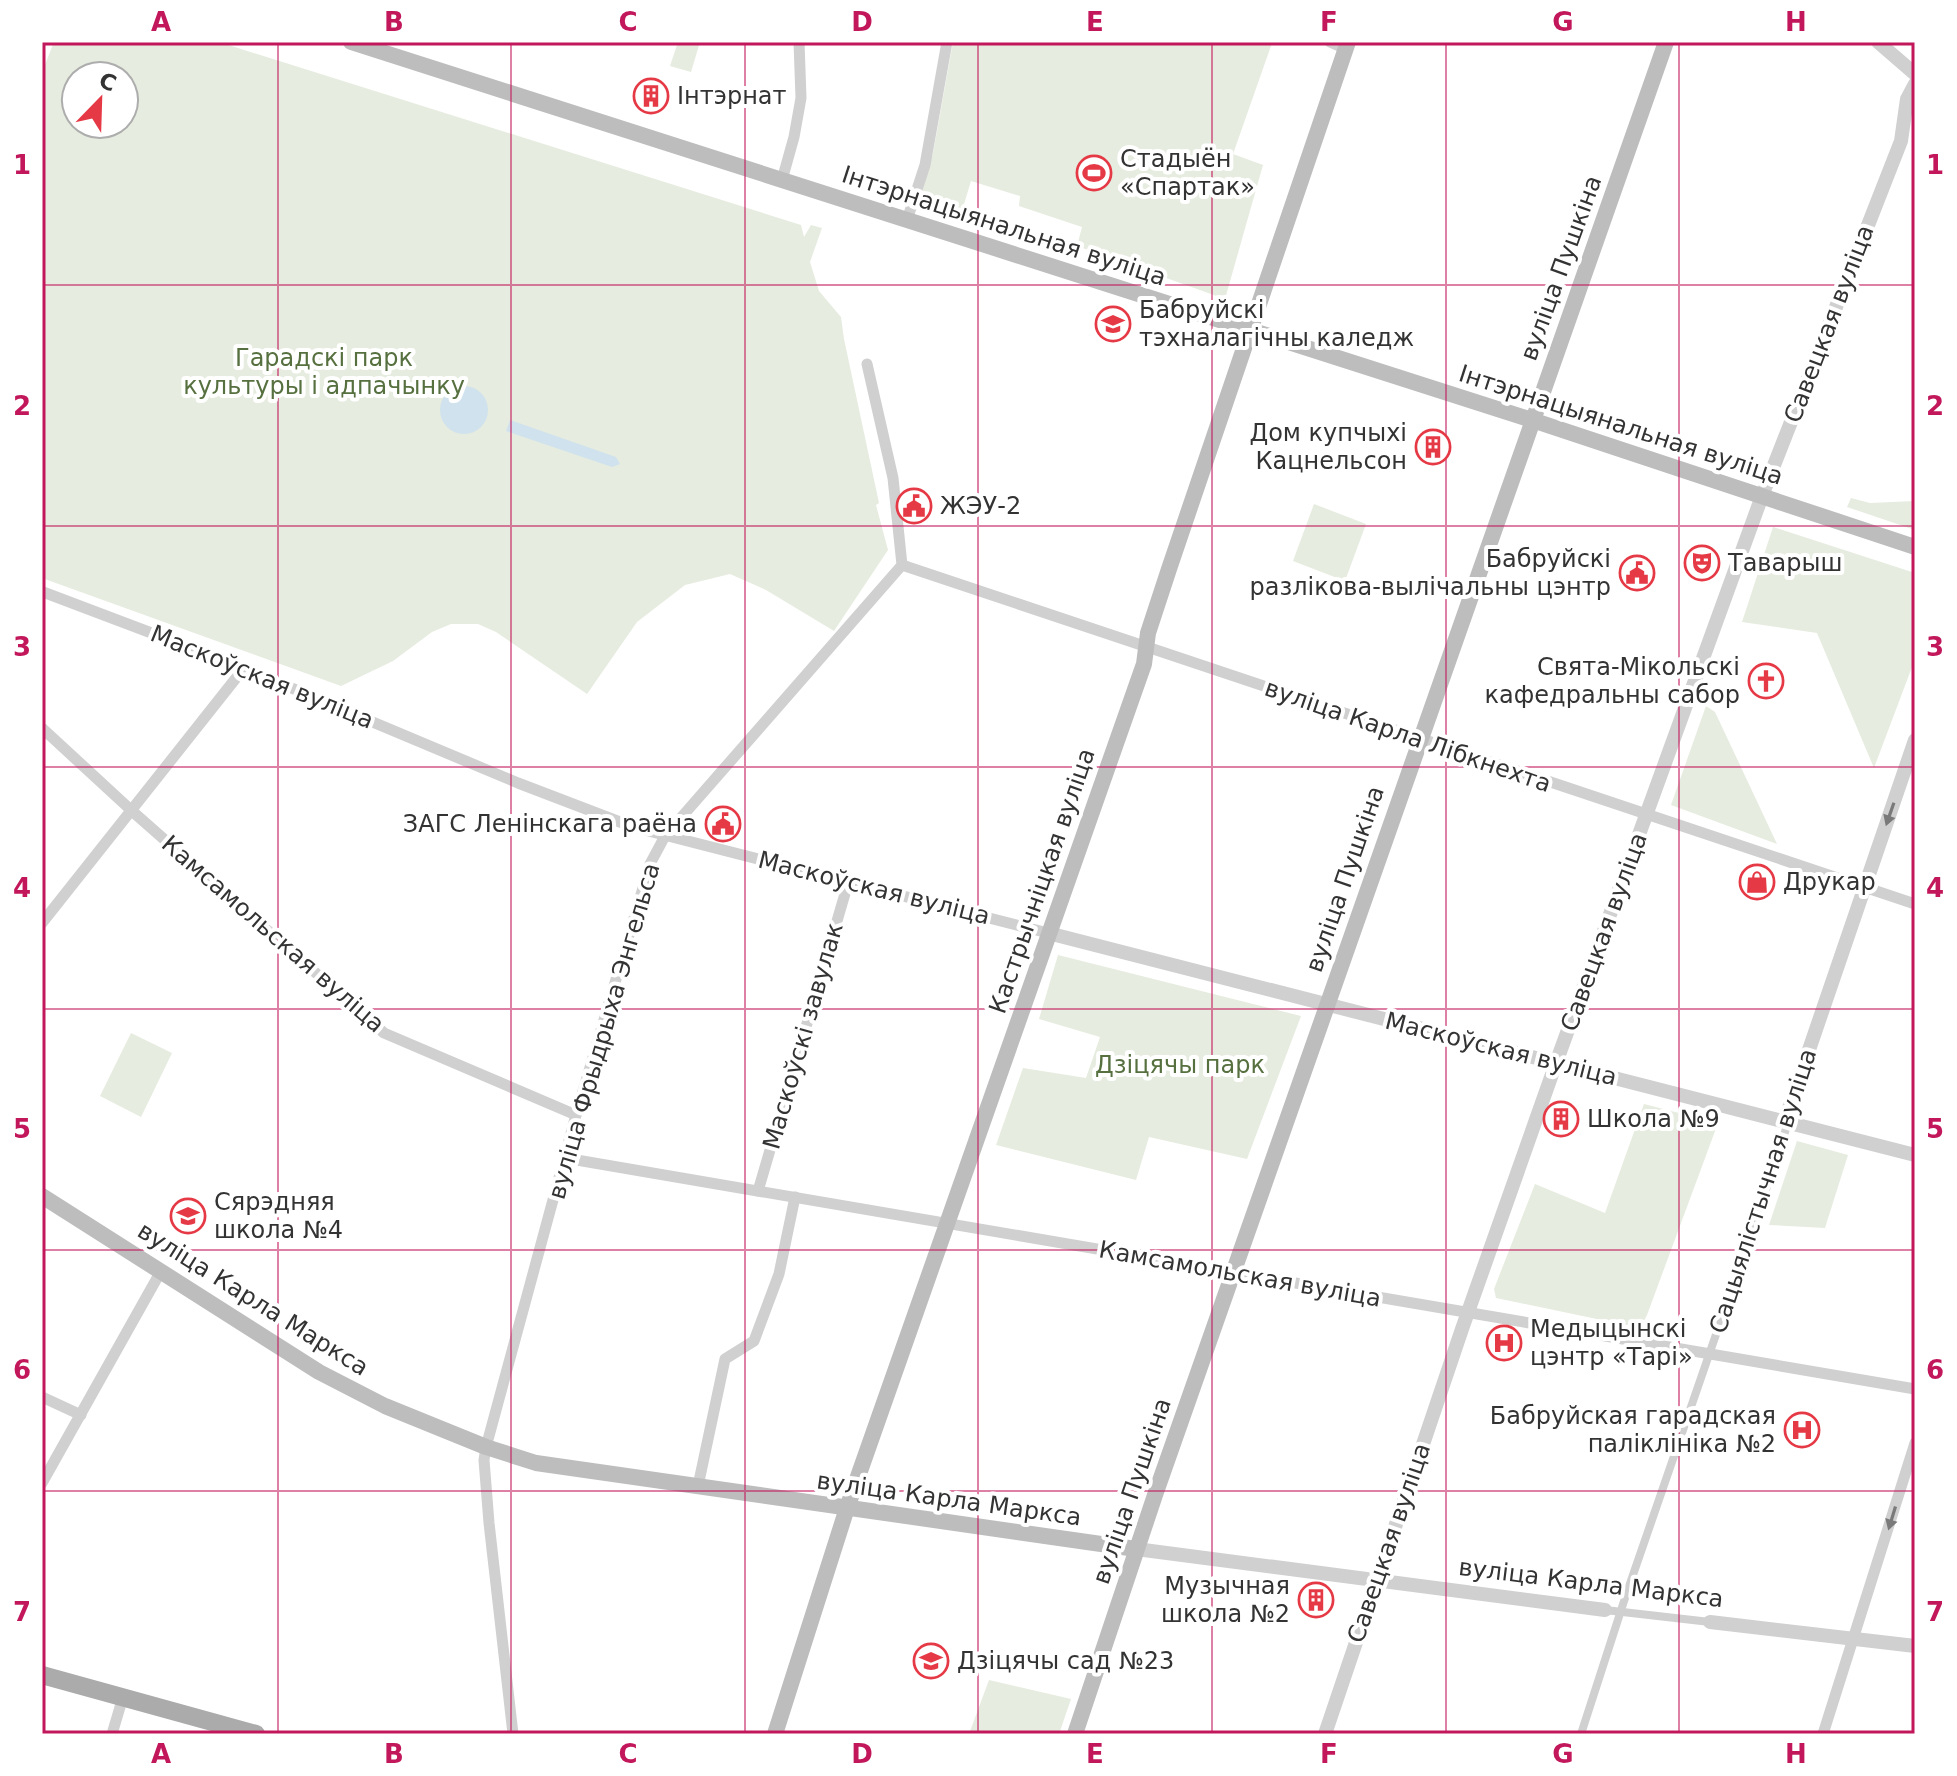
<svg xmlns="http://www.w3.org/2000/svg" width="1957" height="1776" viewBox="0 0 1957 1776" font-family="'DejaVu Sans',sans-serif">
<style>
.green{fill:#e6ecdf;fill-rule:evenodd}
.water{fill:#cfe2ee}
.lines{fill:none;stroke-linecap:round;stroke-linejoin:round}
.pedestrian{stroke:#d0d0d0;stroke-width:8}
.minor{stroke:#d0d0d0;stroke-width:11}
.tertiary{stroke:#d0d0d0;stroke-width:14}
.secondary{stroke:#bdbdbd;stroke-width:16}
.primary{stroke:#ababab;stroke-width:18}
.oneway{fill:#7a7a7a}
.grid{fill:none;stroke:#c2185b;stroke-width:2;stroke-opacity:0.55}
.labels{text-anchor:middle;stroke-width:8;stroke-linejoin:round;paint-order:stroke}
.poi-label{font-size:24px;fill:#333;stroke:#fff;text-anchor:start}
.street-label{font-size:24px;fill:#333;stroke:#fff}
.park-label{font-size:24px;fill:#56703f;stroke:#fff}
.neatline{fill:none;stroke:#c2185b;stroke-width:3}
.grid-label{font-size:26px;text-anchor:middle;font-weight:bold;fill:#c2185b}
</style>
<rect width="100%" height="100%" fill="#fff"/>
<!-- green -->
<g class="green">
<path d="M54 42H219L801 225 804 237 811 225 822 228 810 262 819 291 841 317 844 339 879 503 876 505 888 550 834 631 766 590 730 574 685 585 637 622 587 694 496 632 478 624H451L432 632 393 661 341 686 42 578 45 568 42 566V72ZM76 76H124V124H76Z"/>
<polygon points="678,42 700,42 691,72 670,66"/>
<polygon points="953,42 1272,43 1233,154 1263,165 1225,299 1077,246 1082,227 1019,206 1020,196 971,181 961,214 919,202 933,153"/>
<polygon points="1851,498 1870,503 1915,501 1915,530 1847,507"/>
<polygon points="1314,504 1366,524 1345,581 1293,561"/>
<polygon points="1773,527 1915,573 1915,659 1874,768 1817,633 1742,622"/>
<polygon points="1706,706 1715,712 1777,844 1671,805"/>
<polygon points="1058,955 1301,1016 1247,1159 1149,1137 1136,1180 996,1145 1023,1068 1086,1078 1100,1037 1039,1019"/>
<polygon points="131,1033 172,1053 141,1117 100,1096"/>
<polygon points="1644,1104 1718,1123 1647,1315 1640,1328 1496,1298 1494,1289 1535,1184 1605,1213"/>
<polygon points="1797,1141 1848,1155 1825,1228 1769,1225"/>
<polygon points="989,1680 1071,1699 1059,1734 969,1734"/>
</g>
<!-- water -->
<g class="water">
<circle cx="464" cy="410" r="24"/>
<polygon points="510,420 616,457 620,464 612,467 506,431"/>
</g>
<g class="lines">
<!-- pedestrian -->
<g class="pedestrian">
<polyline points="1605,1610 1710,1622"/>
<polyline points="1581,1734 1625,1598 1769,1181 1786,1129 1785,1121"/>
</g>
<!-- minor -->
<g class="minor">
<polyline points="1330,42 1346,49"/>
<polyline points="782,180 794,137 801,98 799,42"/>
<polyline points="907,220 925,165 947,42"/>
<polyline points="902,565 1915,904"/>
<polyline points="43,592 244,668 518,783 633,827 1048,933"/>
<polyline points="42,728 132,811 384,1033 576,1115"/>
<polyline points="42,923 244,668"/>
<polyline points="565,1158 1915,1389"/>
<polyline points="758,1191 849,880"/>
<polyline points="42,1397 81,1415"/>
<polyline points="42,1483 161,1271"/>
<polyline points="698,1486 725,1359 754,1341 779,1274 795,1197"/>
<polyline points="112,1734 123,1697"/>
<polyline points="513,1734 489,1523 484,1460 486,1447 576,1115 650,864 665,836 902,565 893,478 867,364"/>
<polyline points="1823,1734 1915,1443"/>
</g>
<!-- tertiary -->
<g class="tertiary">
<polyline points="1878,42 1915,74"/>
<polyline points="1048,933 1915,1155"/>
<polyline points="1785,1120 1915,740"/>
<polyline points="1136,1549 1605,1610"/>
<polyline points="1710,1622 1915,1646"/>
<polyline points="1325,1734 1462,1329 1556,1063 1762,496 1901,141 1907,99 1915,84"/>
</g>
<!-- secondary -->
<g class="secondary">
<polyline points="351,42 1532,420 1915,547"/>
<polyline points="42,1196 319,1372 385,1406 486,1447 536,1463 1136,1549"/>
<polyline points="775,1734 847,1508 1144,664 1148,633 1169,569 1348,42"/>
<polyline points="1075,1734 1155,1495 1666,42"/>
</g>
<!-- primary -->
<polyline class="primary" points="42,1675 256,1734"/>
</g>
<!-- one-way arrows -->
<defs><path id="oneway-solid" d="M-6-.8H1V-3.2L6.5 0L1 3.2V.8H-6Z" transform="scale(2)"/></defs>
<g class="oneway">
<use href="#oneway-solid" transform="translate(1890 814) rotate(109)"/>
<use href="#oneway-solid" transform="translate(1892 1518) rotate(107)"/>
</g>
<!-- grid -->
<path class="grid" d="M278 42V1734M511 42V1734M745 42V1734M978 42V1734M1212 42V1734M1446 42V1734M1679 42V1734M42 285H1915M42 526H1915M42 767H1915M42 1009H1915M42 1250H1915M42 1491H1915"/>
<!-- icons -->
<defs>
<g id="building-ring" transform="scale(1.8)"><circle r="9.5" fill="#fff" stroke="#e63946" stroke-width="1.5"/><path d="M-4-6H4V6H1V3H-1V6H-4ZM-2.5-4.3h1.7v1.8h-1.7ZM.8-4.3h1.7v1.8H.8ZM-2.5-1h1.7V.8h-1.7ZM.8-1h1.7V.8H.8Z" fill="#e63946"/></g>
<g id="stadium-ring" transform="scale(1.8)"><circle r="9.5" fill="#fff" stroke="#e63946" stroke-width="1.5"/><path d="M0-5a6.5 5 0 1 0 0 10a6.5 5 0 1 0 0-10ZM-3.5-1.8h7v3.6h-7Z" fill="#e63946"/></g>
<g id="university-ring" transform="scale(1.8)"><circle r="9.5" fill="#fff" stroke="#e63946" stroke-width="1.5"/><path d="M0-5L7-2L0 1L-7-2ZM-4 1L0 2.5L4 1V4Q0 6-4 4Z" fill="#e63946"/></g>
<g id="civic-ring" transform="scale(1.8)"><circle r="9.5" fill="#fff" stroke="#e63946" stroke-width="1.5"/><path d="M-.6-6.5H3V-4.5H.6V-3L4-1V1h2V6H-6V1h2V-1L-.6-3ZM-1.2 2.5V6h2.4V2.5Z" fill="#e63946"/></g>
<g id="theatre-ring" transform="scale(1.8)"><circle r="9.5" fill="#fff" stroke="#e63946" stroke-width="1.5"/><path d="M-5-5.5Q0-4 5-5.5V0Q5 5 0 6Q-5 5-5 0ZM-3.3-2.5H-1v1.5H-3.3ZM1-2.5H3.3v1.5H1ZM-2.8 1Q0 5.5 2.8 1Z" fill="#e63946"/></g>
<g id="church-ring" transform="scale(1.8)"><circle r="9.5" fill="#fff" stroke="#e63946" stroke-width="1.5"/><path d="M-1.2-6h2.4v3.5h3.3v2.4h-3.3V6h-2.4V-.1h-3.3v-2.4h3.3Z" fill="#e63946"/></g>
<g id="shop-ring" transform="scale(1.8)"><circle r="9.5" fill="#fff" stroke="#e63946" stroke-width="1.5"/><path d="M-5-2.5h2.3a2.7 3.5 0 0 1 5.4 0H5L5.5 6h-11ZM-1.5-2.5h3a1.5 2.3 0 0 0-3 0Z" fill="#e63946"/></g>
<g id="school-ring" transform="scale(1.8)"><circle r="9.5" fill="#fff" stroke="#e63946" stroke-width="1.5"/><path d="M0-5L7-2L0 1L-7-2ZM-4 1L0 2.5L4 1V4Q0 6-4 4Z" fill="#e63946"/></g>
<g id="hospital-ring" transform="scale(1.8)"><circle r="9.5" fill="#fff" stroke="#e63946" stroke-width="1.5"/><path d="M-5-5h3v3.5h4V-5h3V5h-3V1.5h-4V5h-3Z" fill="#e63946"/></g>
</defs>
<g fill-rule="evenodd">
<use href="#building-ring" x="651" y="96"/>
<use href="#stadium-ring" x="1094" y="173"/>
<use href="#university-ring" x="1113" y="324"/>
<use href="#building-ring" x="1433" y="447"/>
<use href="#civic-ring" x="914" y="506"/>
<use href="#theatre-ring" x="1702" y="563"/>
<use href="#civic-ring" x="1637" y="573"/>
<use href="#church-ring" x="1766" y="681"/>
<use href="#civic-ring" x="723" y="824"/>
<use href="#shop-ring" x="1757" y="882"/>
<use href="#building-ring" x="1561" y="1119"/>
<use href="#school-ring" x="188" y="1216"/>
<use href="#hospital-ring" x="1504" y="1343"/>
<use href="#hospital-ring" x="1802" y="1430"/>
<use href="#building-ring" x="1316" y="1600"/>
<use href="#school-ring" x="931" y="1661"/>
</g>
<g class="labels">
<!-- poi labels -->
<g class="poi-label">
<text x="677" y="104">Інтэрнат</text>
<text x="1120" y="167">Стадыён<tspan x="1120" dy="28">«Спартак»</tspan></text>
<text x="1139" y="318">Бабруйскі<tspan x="1139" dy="28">тэхналагічны каледж</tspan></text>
<text x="1407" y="441" text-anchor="end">Дом купчыхі<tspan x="1407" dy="28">Кацнельсон</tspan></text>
<text x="940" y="514">ЖЭУ-2</text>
<text x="1611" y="567" text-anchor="end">Бабруйскі<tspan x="1611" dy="28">разлікова-вылічальны цэнтр</tspan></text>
<text x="1728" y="571">Таварыш</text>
<text x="1740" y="675" text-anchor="end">Свята-Мікольскі<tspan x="1740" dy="28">кафедральны сабор</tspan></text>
<text x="697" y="832" text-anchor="end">ЗАГС Ленінскага раёна</text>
<text x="1783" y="890">Друкар</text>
<text x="1587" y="1127">Школа №9</text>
<text x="214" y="1210">Сярэдняя<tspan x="214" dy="28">школа №4</tspan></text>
<text x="1530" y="1337">Медыцынскі<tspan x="1530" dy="28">цэнтр «Тарі»</tspan></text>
<text x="1776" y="1424" text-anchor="end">Бабруйская гарадская<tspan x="1776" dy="28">паліклініка №2</tspan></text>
<text x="1290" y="1594" text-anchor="end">Музычная<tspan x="1290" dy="28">школа №2</tspan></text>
<text x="957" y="1669">Дзіцячы сад №23</text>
</g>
<!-- street labels -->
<g class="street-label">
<text transform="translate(1004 226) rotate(18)" y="8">Інтэрнацыянальная вуліца</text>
<text transform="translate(1561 268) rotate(-70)" y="8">вуліца Пушкіна</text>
<text transform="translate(1829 324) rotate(-69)" y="8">Савецкая вуліца</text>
<text transform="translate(1621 425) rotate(18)" y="8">Інтэрнацыянальная вуліца</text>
<text transform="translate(262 677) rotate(22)" y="8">Маскоўская вуліца</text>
<text transform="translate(1408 736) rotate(19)" y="8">вуліца Карла Лібкнехта</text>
<text transform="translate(1345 879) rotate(-71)" y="8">вуліца Пушкіна</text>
<text transform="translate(1042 881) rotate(-71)" y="8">Кастрычніцкая вуліца</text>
<text transform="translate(874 888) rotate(14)" y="8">Маскоўская вуліца</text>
<text transform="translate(1604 932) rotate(-70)" y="8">Савецкая вуліца</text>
<text transform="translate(273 934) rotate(41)" y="8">Камсамольская вуліца</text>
<text transform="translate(604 1031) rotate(-74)" y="8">вуліца Фрыдрыха Энгельса</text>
<text transform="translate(803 1036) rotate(-74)" y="8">Маскоўскі завулак</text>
<text transform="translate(1501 1049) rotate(14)" y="8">Маскоўская вуліца</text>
<text transform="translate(1763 1191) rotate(-72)" y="8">Сацыялістычная вуліца</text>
<text transform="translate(1240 1274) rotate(10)" y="8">Камсамольская вуліца</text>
<text transform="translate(253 1299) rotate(32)" y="8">вуліца Карла Маркса</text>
<text transform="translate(1132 1491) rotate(-71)" y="8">вуліца Пушкіна</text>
<text transform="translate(949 1499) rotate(8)" y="8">вуліца Карла Маркса</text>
<text transform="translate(1389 1543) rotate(-71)" y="8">Савецкая вуліца</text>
<text transform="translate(1591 1583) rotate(7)" y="8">вуліца Карла Маркса</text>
</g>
<!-- park labels -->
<g class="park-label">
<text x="324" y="366">Гарадскі парк<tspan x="324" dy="28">культуры і адпачынку</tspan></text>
<text x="1180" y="1073">Дзіцячы парк</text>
</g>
</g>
<!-- border -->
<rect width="1957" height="1776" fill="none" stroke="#ffffff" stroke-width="88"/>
<!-- north arrow -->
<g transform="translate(100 100) rotate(23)"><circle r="38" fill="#ffffff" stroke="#adadad" stroke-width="2"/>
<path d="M0-6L14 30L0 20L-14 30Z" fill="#e63946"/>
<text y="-12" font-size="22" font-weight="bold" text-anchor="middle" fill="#333333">С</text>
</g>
<rect x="44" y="44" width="1869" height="1688" class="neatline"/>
<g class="grid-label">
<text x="161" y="31">A</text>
<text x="394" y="31">B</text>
<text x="628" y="31">C</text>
<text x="862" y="31">D</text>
<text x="1095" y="31">E</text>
<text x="1329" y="31">F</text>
<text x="1563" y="31">G</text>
<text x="1796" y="31">H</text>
<text x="22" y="174">1</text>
<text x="1935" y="174">1</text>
<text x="22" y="415">2</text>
<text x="1935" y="415">2</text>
<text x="22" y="656">3</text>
<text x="1935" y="656">3</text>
<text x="22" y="897">4</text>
<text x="1935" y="897">4</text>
<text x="22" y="1138">5</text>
<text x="1935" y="1138">5</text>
<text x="22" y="1379">6</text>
<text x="1935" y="1379">6</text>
<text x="22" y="1621">7</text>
<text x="1935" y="1621">7</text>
<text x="161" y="1763">A</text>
<text x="394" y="1763">B</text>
<text x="628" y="1763">C</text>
<text x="862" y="1763">D</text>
<text x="1095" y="1763">E</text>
<text x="1329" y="1763">F</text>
<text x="1563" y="1763">G</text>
<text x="1796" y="1763">H</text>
</g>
</svg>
